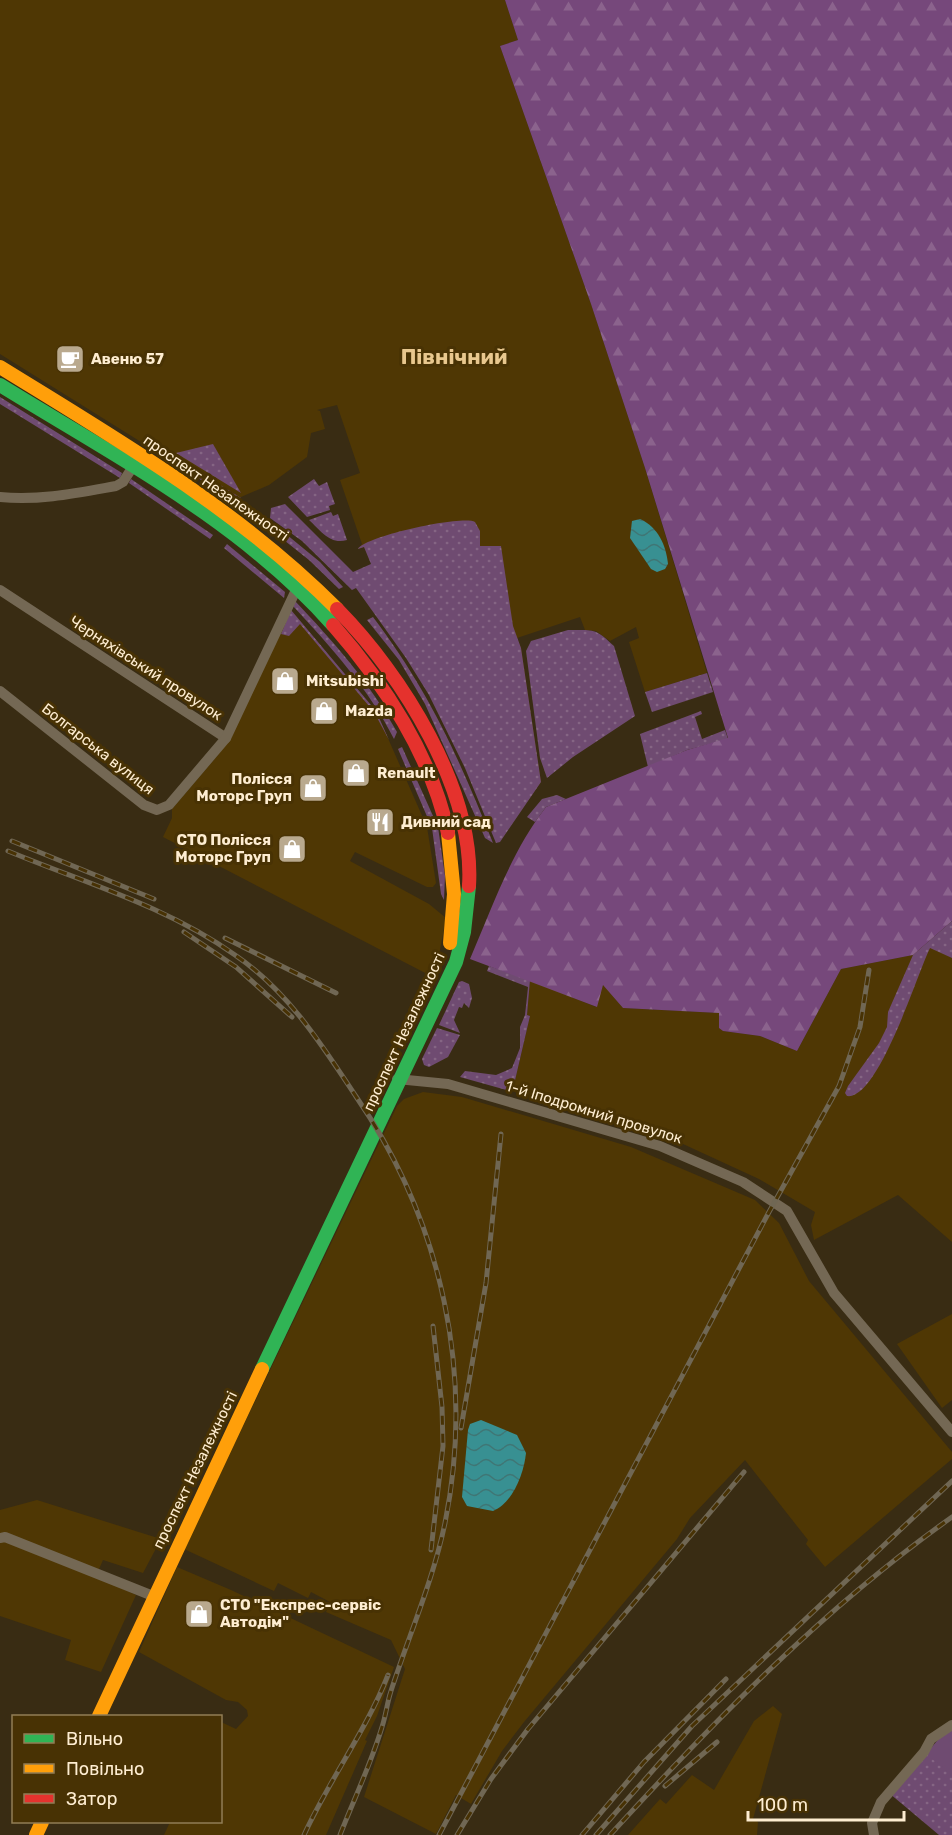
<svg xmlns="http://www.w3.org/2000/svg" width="952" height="1835" viewBox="0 0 952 1835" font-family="Rubik,sans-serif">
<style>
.built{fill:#4f3704}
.grass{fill:url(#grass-dots)}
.forest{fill:url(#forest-firs)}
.garden{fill:#6f4b71}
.water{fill:url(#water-waves)}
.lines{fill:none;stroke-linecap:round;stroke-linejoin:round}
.street{stroke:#746854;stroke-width:10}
.fast{stroke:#30b455;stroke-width:14}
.slow{stroke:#ff9f0a;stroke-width:14}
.jam{stroke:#e5322d;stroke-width:14}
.rail-casing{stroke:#706754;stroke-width:5}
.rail{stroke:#483204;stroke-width:3;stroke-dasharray:9;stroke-linecap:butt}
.labels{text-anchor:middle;stroke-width:6;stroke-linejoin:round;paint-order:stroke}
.poi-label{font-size:15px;font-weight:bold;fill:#feedd1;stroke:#483204;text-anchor:start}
.street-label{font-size:15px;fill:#feedd1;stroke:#483204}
.district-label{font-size:21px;font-weight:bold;fill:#e8c78e;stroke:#483204}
</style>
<defs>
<pattern id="grass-dots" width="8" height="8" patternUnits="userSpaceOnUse" patternTransform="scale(1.5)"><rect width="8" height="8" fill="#6f4b71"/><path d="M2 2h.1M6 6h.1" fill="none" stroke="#856584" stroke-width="1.8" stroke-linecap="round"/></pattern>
<pattern id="forest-firs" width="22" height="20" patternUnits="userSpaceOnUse" patternTransform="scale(1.5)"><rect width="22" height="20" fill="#76487b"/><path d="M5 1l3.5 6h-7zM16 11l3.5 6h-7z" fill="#8b638d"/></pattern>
<pattern id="water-waves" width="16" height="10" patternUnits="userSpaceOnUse" patternTransform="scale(1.5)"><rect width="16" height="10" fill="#389092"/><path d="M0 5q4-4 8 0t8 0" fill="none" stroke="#3f7675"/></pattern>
</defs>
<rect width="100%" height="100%" fill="#392c13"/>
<!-- built -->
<g class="built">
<polygon points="0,0 505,0 518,40 500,46 591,304 645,468 707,673 645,692 629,642 639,638 636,627 610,641 596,631 585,630 580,617 517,638 521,648 541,782 520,811 387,597 364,547 358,549 362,544 340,480 360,473 337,405 317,410 320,411 325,429 311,433 307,457 269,485 234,500 0,354"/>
<polygon points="291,610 376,711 427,827 436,883 433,887 427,887 355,852 350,861 429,904 446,918 440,950 431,976 163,837 172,818 172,809 218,755"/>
<polygon points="926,944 952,958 952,1242 898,1195 814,1240 811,1225 815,1212 759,1179 670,1138 662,1131 658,1132 513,1089 530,1016 527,1015 530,980 596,1007 603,984 623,1008 719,1013 719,1028 723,1031 760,1036 797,1051 841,969 913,955"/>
<polygon points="423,1092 462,1097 631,1147 755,1200 779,1223 809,1281 952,1452 952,1459 825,1567 806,1544 808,1540 745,1460 690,1518 677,1539 524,1722 502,1751 471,1804 456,1795 436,1834 364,1797 405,1669 391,1640 326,1612 330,1602 311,1592 308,1598 278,1583 274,1591 184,1549 397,1106 404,1099"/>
<polygon points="952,1314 952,1400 942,1408 897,1344"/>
<polygon points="37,1500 161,1539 143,1573 103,1560 96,1576 136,1595 101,1672 65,1660 71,1640 0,1616 0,1510"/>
<polygon points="177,1567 231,1590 394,1667 377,1716 365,1740 367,1741 326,1835 164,1835 170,1822 220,1822 221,1722 236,1729 248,1716 247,1710 238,1702 226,1700 139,1652"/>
<polygon points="773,1706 782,1714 753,1819 758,1822 757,1835 628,1835 660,1799 666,1804 692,1775 714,1790 754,1721"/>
</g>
<!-- grass -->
<g class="grass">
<polygon points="0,397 122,473 120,478 0,404"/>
<polygon points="213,444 241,493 176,453"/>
<polygon points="174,456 241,498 230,499 169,459"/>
<polygon points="131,479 213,535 210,539 129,483"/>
<polygon points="314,479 319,486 327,482 335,504 329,506 330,510 307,517 288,497"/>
<path d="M285 504 353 572 371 564 364 547 358 549C366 536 462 515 475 522L480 531V546H501L513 626 521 648 541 782 500 842 496 843 465 768 429 695 406 658 356 588 352 590 302 541 270 518 271 508Z"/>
<path d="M331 512 333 516 338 514 347 540C330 545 321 531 309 520Z"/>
<polygon points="275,525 320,562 343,587 339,589 309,560 270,529"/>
<polygon points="227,544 285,592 284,598 224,548"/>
<path d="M295 601C334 642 370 683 397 732L394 739C369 689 331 647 293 606Z"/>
<polygon points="291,610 376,711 389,740 374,712 300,624 289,636 281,634"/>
<path d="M373 617C429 691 459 758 493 843L485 838 425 704 399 660 367 620Z"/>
<path d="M568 630C595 630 595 628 614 646L635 716 573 757 547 778 540 758 526 651 531 641Z"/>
<polygon points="707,673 713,692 652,712 645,692"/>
<polygon points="701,711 702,714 695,717 702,739 725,730 728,739 687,750 648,767 640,734"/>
<polygon points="402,747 438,827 445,876 444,900 441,894 432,828 398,749"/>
<polygon points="557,795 566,799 546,807 535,822 527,817 542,799"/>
<path d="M952 921V958L930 948C918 972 878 1101 847 1096L845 1093 848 1086 879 1043 887 1027 888 1012 913 955Z"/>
<polygon points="489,966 530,980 527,1015 530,1016 513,1089 510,1091 460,1077 465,1071 496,1075 512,1068 520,1048 520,1027 525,1015 528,987 487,971"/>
<polygon points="462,981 469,984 472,998 469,1008 464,1003 462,1008 459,1007 454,1020 460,1033 439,1025 459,982"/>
<polygon points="437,1028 460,1035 448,1057 429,1067 424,1065 422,1059"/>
<polygon points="952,1734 952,1835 939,1835 889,1793 926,1754"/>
</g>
<!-- forest -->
<path class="forest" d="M505 0H952V921L913 955 841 969 797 1051 760 1036 723 1031 719 1028V1013L623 1008 603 985 597 1007 470 959C492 908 511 852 546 807L687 750 728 738 645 468 591 304 500 46 518 40Z"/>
<!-- garden -->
<polygon class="garden" points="952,1729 952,1775 926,1754 941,1736"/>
<!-- water -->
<g class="water">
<path d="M640 519C658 527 666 545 668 564L665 569 657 572 651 569 630 538 632 521Z"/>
<path d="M481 1420 517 1435 526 1453C524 1473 513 1503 493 1511L467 1506 462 1497 468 1430 470 1424Z"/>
</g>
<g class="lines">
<!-- street -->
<g class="street">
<path d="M0 497C39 501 77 493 116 486L123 482 132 468"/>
<polyline points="0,590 226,738"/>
<polyline points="0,691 144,805 157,810 169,805 226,738 297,588"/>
<polyline points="397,1079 448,1084 660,1146 743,1182 787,1211 834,1293 952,1432"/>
<polyline points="0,1538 5,1537 153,1596"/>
<polyline points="874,1835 872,1823 881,1802 924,1752 931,1739 952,1725"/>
</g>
<!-- fast -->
<g class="fast">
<path d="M0 385C115 456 242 522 333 625"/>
<polyline points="262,1369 456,962 464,932 469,886"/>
</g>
<!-- slow -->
<g class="slow">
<path d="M0 367C118 440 239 510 337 609"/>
<polyline points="448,833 454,894 450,943"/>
<polyline points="99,1716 262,1369"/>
<polyline points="36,1835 42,1822"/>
</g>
<!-- jam -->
<g class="jam">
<path d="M337 609C402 675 475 790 469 886"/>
<path d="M333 625C384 683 432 757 448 833"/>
</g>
<!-- rail casing -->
<g class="rail-casing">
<g id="rail">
<polyline points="12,841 154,899"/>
<path d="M8 851C85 883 166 906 235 955 288 991 322 1045 357 1098 442 1222 475 1375 445 1523 433 1581 409 1635 391 1691 387 1703 386 1715 382 1727 371 1764 354 1799 340 1835"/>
<polyline points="184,932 236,967 292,1017"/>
<polyline points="225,938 336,993"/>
<polyline points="461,1428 486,1283 501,1134"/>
<polyline points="431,1550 443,1446 442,1407 433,1326"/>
<polyline points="665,1786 717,1742"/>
<path d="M304 1835C329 1780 366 1731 388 1675"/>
<polyline points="439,1835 769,1212 839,1086 860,1027 869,970"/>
<polyline points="457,1835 491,1779 528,1729 744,1472"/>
<polyline points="582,1835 644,1762 726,1679"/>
<polyline points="596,1835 692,1726 952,1481"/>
<path d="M610 1835C715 1720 825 1607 952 1517"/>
</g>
</g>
<!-- rail -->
<use href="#rail" class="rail"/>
</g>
<!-- icons -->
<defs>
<g id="cafe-square" transform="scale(1.5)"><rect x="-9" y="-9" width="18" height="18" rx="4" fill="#b9a98e" stroke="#483204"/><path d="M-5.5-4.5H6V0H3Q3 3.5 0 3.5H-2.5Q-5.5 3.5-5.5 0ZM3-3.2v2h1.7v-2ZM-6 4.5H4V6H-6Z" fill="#fff"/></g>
<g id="shop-square" transform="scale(1.5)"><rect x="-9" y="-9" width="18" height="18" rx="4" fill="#b9a98e" stroke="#483204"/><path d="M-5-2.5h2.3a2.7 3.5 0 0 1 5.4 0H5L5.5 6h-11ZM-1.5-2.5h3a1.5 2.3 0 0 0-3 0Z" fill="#fff"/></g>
<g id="restaurant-square" transform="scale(1.5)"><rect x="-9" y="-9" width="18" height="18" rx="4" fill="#b9a98e" stroke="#483204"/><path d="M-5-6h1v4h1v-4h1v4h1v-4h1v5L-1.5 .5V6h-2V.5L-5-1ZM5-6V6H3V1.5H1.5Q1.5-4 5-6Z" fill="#fff"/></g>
</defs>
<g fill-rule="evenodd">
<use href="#cafe-square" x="70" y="359"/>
<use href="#shop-square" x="285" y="681"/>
<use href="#shop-square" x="324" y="711"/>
<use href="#shop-square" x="356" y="773"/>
<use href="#shop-square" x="313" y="788"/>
<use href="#restaurant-square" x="380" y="822"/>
<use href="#shop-square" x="292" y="849"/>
<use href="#shop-square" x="199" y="1614"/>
</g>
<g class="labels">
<!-- poi labels -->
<g class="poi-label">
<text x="91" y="364">Авеню 57</text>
<text x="306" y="686">Mitsubishi</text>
<text x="345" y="716">Mazda</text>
<text x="377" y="778">Renault</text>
<text x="292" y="784" text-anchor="end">Полісся<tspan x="292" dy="17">Моторс Груп</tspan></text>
<text x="401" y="827">Дивний сад</text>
<text x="271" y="845" text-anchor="end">СТО Полісся<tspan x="271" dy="17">Моторс Груп</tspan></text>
<text x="220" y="1610">СТО "Експрес-сервіс<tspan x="220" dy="17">Автодім"</tspan></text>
</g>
<!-- street labels -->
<g class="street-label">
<text transform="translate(216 488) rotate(35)" y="5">проспект Незалежності</text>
<text transform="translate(146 668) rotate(33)" y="5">Черняхівський провулок</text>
<text transform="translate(98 749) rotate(38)" y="5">Болгарська вулиця</text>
<text transform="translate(404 1032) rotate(-65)" y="5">проспект Незалежності</text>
<text transform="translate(594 1112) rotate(17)" y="5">1-й Іподромний провулок</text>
<text transform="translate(195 1470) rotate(-64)" y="5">проспект Незалежності</text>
</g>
<!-- district labels -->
<g class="district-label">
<text x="454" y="364">Північний</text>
</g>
</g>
<!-- legend -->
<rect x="12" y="1715" width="210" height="108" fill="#483204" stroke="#917d56" stroke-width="1.5"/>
<rect x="24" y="1734" width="30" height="9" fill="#30b455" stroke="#917d56" stroke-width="1.5"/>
<text x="66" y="1745" font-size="18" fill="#feedd1">Вільно</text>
<rect x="24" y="1764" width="30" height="9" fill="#ff9f0a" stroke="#917d56" stroke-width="1.5"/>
<text x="66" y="1775" font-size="18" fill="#feedd1">Повільно</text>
<rect x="24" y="1794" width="30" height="9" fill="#e5322d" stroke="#917d56" stroke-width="1.5"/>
<text x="66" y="1805" font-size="18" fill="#feedd1">Затор</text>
<!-- scale -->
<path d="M748 1811v9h156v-9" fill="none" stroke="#feedd1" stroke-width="3"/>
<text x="757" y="1811" font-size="18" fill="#feedd1" stroke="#483204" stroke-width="4.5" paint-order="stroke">100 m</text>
</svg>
